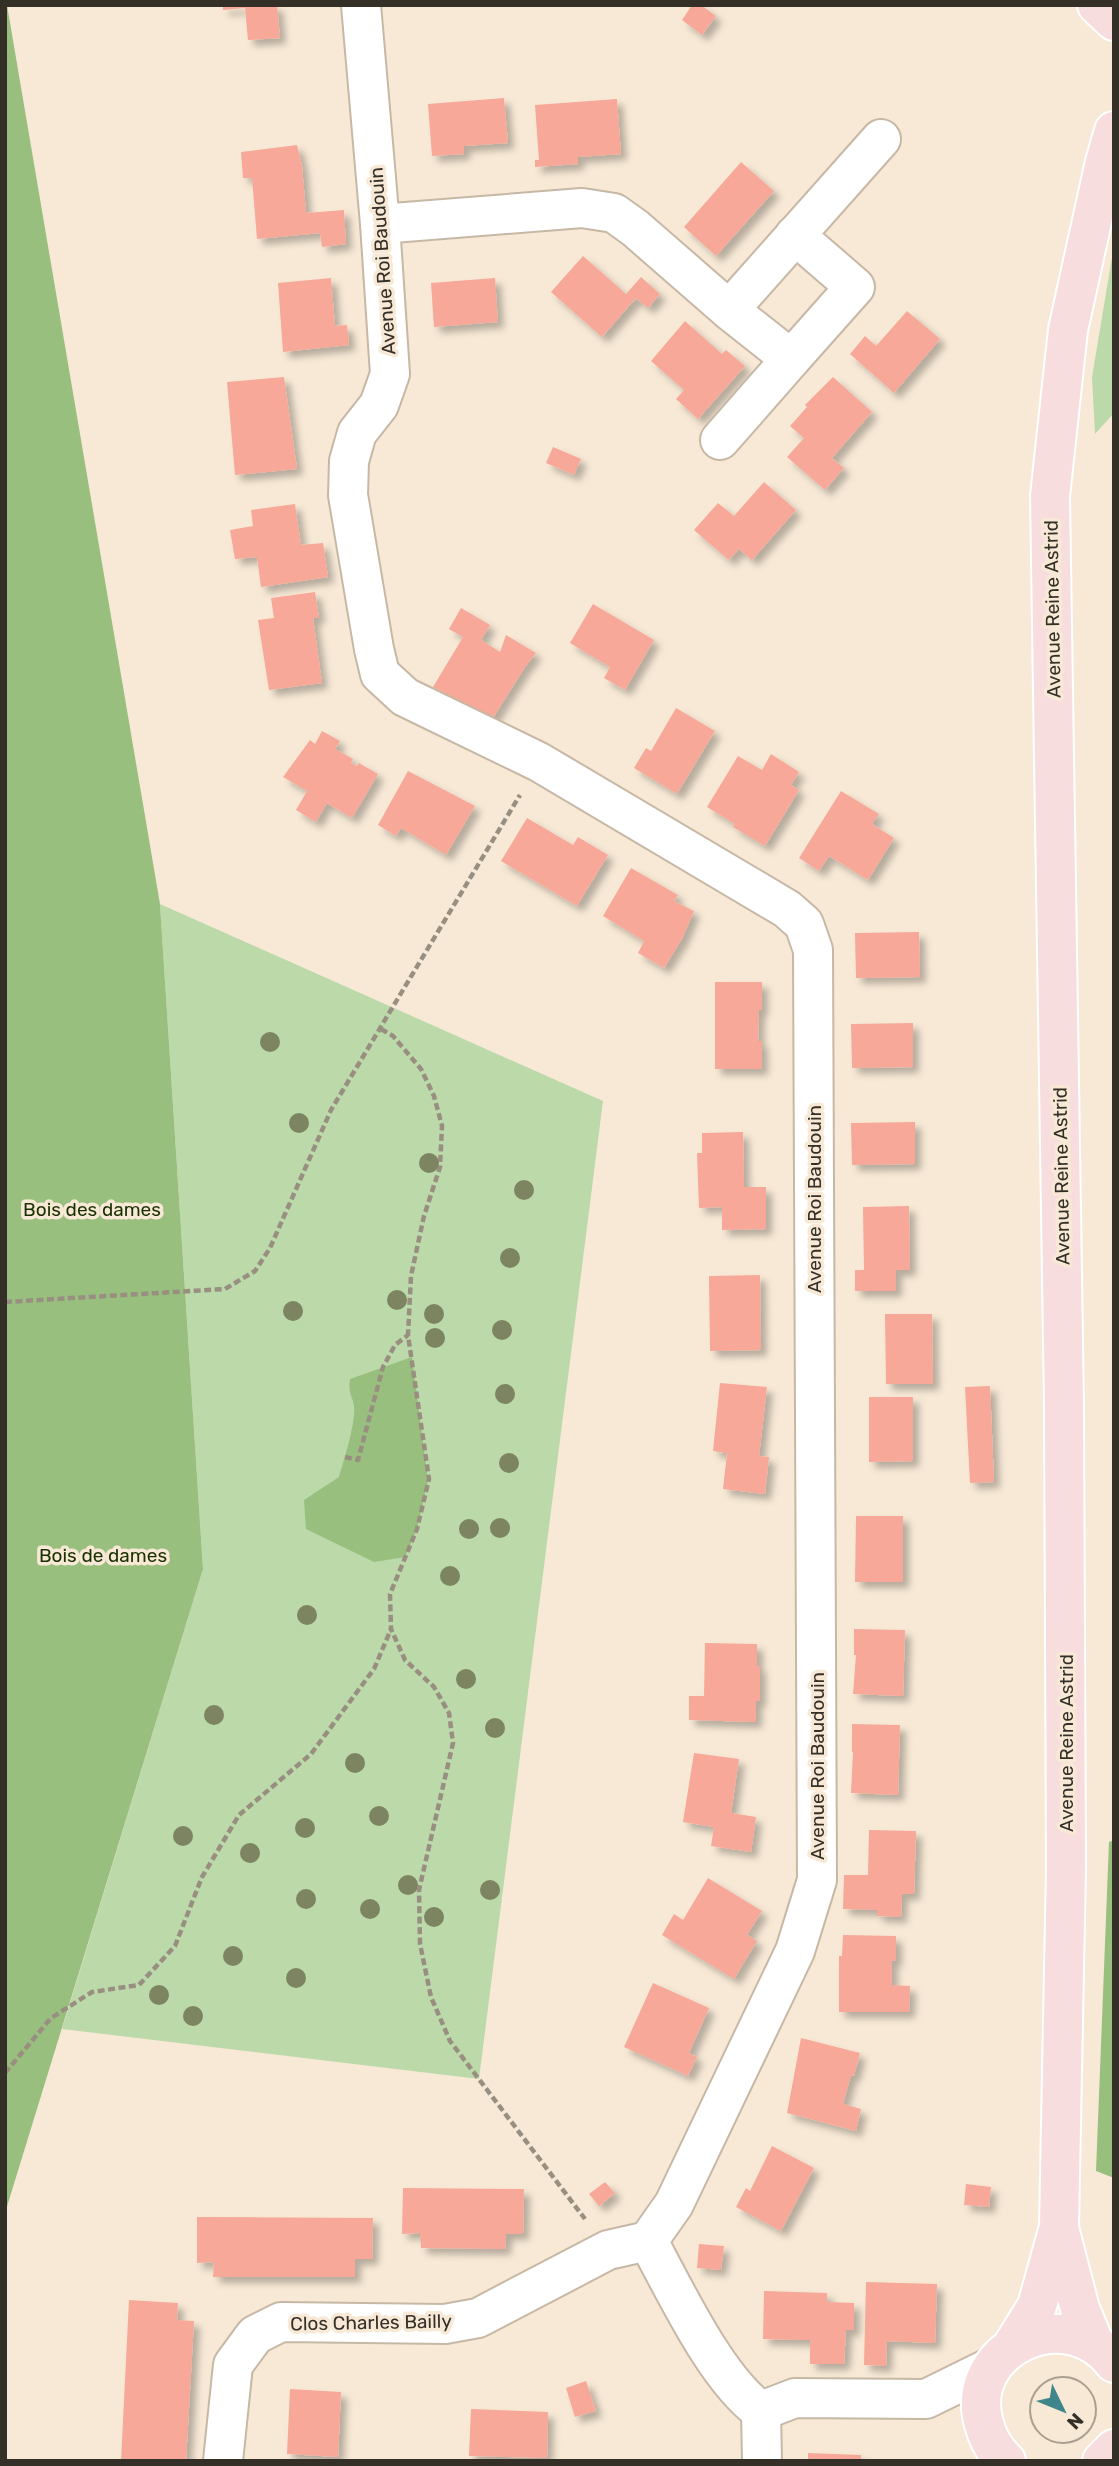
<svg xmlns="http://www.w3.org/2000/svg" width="1119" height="2466" viewBox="0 0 1119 2466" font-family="Rubik,sans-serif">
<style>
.green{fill:#bcd9aa}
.forest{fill:#98bf7e}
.building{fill:#f7a898;filter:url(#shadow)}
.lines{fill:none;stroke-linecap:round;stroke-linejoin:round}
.minor-casing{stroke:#c7b8a6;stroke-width:42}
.major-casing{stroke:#fff;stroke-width:42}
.path{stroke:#998f81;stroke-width:4.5;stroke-dasharray:7 3.5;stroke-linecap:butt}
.minor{stroke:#fff;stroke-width:38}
.major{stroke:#f7dddd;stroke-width:38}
.tree{fill:#7d8461}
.labels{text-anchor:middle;stroke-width:7;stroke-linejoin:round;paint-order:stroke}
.street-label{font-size:19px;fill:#342f27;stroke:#f8e9d6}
.park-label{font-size:19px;fill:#193102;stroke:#f8e9d6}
</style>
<defs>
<filter id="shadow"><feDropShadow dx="6" dy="6" stdDeviation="3.5" flood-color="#0004"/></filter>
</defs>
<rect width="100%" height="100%" fill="#f8e9d6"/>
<!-- green -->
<g class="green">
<polygon points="1114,245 1114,413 1095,434 1092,377"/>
<polygon points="160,904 603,1101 479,2079 62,2029 203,1569"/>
</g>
<!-- forest -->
<g class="forest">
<polygon points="5,5 7,5 160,904 203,1569 5,2213"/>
<path d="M412 1357 428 1481 417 1529 405 1557 374 1562 306 1529 304 1500 339 1477C344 1460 356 1422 354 1406 352 1393 348 1395 350 1379Z"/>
<polygon points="1114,1840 1114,2178 1096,2171 1109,1842"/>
</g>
<!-- building -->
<g class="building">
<polygon points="223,5 277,5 280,38 248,40 245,8 223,10"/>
<polygon points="692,5 701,5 716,16 702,35 682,20"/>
<polygon points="504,98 508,143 464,146 464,154 432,156 428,104"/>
<polygon points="617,99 621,154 578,157 578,164 535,167 535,160 539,160 535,105"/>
<polygon points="297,145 302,166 306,213 344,210 346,244 322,247 320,233 257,239 252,178 243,178 241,152"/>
<polygon points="741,162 774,191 716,256 684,227"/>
<polygon points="583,256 626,294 641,277 660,294 648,308 636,298 602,337 551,292"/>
<polygon points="331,278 335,326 347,325 349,345 283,352 278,283"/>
<polygon points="495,278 498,322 434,327 431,283"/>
<polygon points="907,311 940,339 894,393 850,354 865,336 876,346"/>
<polygon points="685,321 722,354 726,350 745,366 698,419 676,399 684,390 651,361"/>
<polygon points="284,377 297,469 235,475 227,382"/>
<polygon points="833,377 872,412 832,458 844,468 825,490 787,457 804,438 790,426 807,407 805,405"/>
<polygon points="553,447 581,459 574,475 546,463"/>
<polygon points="764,482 796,510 752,560 739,549 729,560 694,530 718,503 734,516"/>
<polygon points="295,504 301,545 323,543 328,577 261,587 257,557 235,559 230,530 253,526 251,510"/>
<polygon points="315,592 319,618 313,618 322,683 269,690 258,620 274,618 271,598"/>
<polygon points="593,604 654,640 625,690 604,678 610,667 570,643"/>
<polygon points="461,608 490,625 481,640 500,652 506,635 536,653 525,667 491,721 433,687 463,637 449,629"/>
<polygon points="676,708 715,731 677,794 634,768 646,748 651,751"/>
<polygon points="322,731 340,741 335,749 353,759 351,763 357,766 359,763 378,774 352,818 327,803 316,822 296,810 307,791 283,777 310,740 315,744"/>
<polygon points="771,754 799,772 791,785 799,790 765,846 733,827 735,824 707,807 738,756 762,770"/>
<polygon points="408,771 475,806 446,855 401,828 396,836 378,825"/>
<polygon points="841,791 879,814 872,824 894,838 868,880 829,856 819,871 799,858"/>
<polygon points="527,818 573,845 578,837 608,855 577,906 501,861"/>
<polygon points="631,868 678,895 674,901 694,911 682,939 664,968 638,953 644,941 603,916"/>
<polygon points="919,932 920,977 856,978 855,933"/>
<polygon points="715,982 762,982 762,1010 759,1010 758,1041 762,1041 762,1069 715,1069"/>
<polygon points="913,1023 913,1067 852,1068 851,1024"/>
<polygon points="915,1122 915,1164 852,1165 851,1123"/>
<polygon points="743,1132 744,1187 766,1187 766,1229 722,1230 722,1207 699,1208 697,1153 702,1153 702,1133"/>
<polygon points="909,1206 910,1270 896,1270 896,1291 855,1291 855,1270 864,1270 863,1207"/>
<polygon points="760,1275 761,1350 710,1351 709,1276"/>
<polygon points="885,1314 932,1314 933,1384 886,1384"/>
<polygon points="720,1383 767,1387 759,1456 769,1457 765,1494 723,1489 727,1453 713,1451"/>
<polygon points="990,1386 994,1482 970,1483 965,1387"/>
<polygon points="869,1397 913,1397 913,1461 869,1462"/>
<polygon points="856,1516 903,1516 903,1582 855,1582"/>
<polygon points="854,1629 905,1630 903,1696 853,1694 856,1655 854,1655"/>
<polygon points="705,1643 757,1644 757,1666 760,1666 760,1701 756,1701 756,1722 689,1720 689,1696 704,1696"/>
<polygon points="852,1724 900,1725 898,1795 851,1793 853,1752 852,1752"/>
<polygon points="694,1753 739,1759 731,1813 756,1817 751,1852 711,1846 714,1827 683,1822"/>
<polygon points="869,1830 916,1831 914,1894 902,1894 901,1917 877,1916 877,1910 843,1909 844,1875 868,1875"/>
<polygon points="708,1878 762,1911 747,1935 757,1941 734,1979 662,1935 674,1914 683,1920"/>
<polygon points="843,1935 896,1936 896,1961 892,1960 892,1985 910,1986 909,2012 839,2012 839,1956 842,1956"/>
<polygon points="653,1983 709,2008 689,2053 697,2057 688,2076 624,2047"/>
<polygon points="801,2038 860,2053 854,2076 851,2075 843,2104 861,2109 856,2131 787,2113"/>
<polygon points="772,2146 814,2168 781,2231 736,2207 746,2188 750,2191"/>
<polygon points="605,2182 615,2193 599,2206 589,2194"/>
<polygon points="966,2184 991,2187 989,2207 964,2205"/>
<polygon points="403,2188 524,2189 523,2234 506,2234 505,2249 421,2248 420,2233 402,2234"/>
<polygon points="197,2217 373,2218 372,2259 355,2259 355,2277 213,2277 214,2262 197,2263"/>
<polygon points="699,2244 724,2246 721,2270 697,2268"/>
<polygon points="866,2282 937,2284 935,2343 887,2341 886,2366 864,2365"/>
<polygon points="764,2291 827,2293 827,2302 854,2303 854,2330 846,2330 844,2364 810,2364 810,2340 763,2339"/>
<polygon points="129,2300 178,2303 177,2320 194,2321 186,2461 121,2461"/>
<polygon points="586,2381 596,2411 575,2417 566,2388"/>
<polygon points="290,2389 341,2392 338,2457 287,2454"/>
<polygon points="471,2409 548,2412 547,2458 469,2456"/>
<polygon points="808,2453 861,2455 861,2461 808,2461"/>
</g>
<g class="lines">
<!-- minor casing -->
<g class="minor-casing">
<g id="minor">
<polyline points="361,5 380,224 390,374 379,405 357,433 349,461 348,495 374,649 380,674 405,697 539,762 787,909 804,924 813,950 817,1880 795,1951 674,2204 648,2241"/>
<polyline points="380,224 582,208 614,213 635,228 729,310 881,139"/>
<polyline points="729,310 791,359 855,287 795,235"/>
<polyline points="720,440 791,359"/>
<path d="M648 2241C675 2290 716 2379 761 2411L795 2398 926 2399 993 2366"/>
<polyline points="761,2411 762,2461"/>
<polyline points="223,2461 233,2365 255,2335 281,2322 445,2324 478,2318 608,2250 648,2241"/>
</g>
</g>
<!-- major casing -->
<g class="major-casing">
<g id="major">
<polyline points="1097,5 1114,21"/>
<polyline points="1060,2232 1080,2309 1095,2345"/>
<polyline points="1013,2345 1037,2306 1059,2227 1066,1868 1064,1406 1050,496 1068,330 1105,162 1114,131"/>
<path d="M1006 2461C995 2451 988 2439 984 2424 962 2348 1067 2300 1114 2363"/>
<polyline points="1102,2461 1114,2449"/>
</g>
</g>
<!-- path -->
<g class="path">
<polyline points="381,1029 393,1036 421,1069 434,1096 442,1126 440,1167 424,1216 411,1276 408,1335 429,1479 417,1529 390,1594 391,1629 405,1660 434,1687 449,1713 453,1743 419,1890 420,1944 431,1997 450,2041 585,2219"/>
<polyline points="5,1302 225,1289 255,1271 270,1248 331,1110 520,795"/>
<polyline points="345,1457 358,1460 383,1367 395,1345 408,1335"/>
<polyline points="5,2073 51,2018 92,1992 139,1985 175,1946 202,1877 239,1815 311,1754 374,1669 391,1629"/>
</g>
<!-- minor -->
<use href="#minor" class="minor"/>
<!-- major -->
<use href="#major" class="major"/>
</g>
<!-- trees -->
<g class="tree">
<circle cx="270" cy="1042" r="10"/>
<circle cx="299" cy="1123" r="10"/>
<circle cx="429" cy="1163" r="10"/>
<circle cx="524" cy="1190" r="10"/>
<circle cx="510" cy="1258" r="10"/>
<circle cx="397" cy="1300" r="10"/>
<circle cx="293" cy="1311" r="10"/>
<circle cx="434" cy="1314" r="10"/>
<circle cx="502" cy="1330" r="10"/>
<circle cx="435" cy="1338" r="10"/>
<circle cx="505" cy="1394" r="10"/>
<circle cx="509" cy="1463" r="10"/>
<circle cx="500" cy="1528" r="10"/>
<circle cx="469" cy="1529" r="10"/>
<circle cx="450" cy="1576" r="10"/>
<circle cx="307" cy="1615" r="10"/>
<circle cx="466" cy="1679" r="10"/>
<circle cx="214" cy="1715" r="10"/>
<circle cx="495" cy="1728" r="10"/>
<circle cx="355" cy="1763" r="10"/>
<circle cx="379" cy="1816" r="10"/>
<circle cx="305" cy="1828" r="10"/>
<circle cx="183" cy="1836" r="10"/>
<circle cx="250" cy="1853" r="10"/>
<circle cx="408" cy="1885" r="10"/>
<circle cx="490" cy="1890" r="10"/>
<circle cx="306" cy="1899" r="10"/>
<circle cx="370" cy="1909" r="10"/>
<circle cx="434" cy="1917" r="10"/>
<circle cx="233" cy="1956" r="10"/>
<circle cx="296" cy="1978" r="10"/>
<circle cx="159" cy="1995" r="10"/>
<circle cx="193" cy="2016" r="10"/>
</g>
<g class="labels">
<!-- street labels -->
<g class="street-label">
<text transform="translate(382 261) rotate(-94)" y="7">Avenue Roi Baudouin</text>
<text transform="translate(1052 609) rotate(-91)" y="7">Avenue Reine Astrid</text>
<text transform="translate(1061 1176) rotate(-91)" y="7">Avenue Reine Astrid</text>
<text transform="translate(814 1199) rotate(-90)" y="7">Avenue Roi Baudouin</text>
<text transform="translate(1066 1743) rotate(-90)" y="7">Avenue Reine Astrid</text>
<text transform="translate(817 1766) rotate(-90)" y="7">Avenue Roi Baudouin</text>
<text transform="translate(371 2322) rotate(-1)" y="7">Clos Charles Bailly</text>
</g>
<!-- park labels -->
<g class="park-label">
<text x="92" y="1216">Bois des dames</text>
<text x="103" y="1562">Bois de dames</text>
</g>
</g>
<!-- border -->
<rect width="1119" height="2466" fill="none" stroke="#342f27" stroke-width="14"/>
<!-- north arrow -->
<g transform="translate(1063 2410) rotate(133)"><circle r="33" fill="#f8e9d6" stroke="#aa9f90" stroke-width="2"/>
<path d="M0-5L12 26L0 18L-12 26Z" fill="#3e868a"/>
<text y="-10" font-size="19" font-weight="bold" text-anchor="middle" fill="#342f27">N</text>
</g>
</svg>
